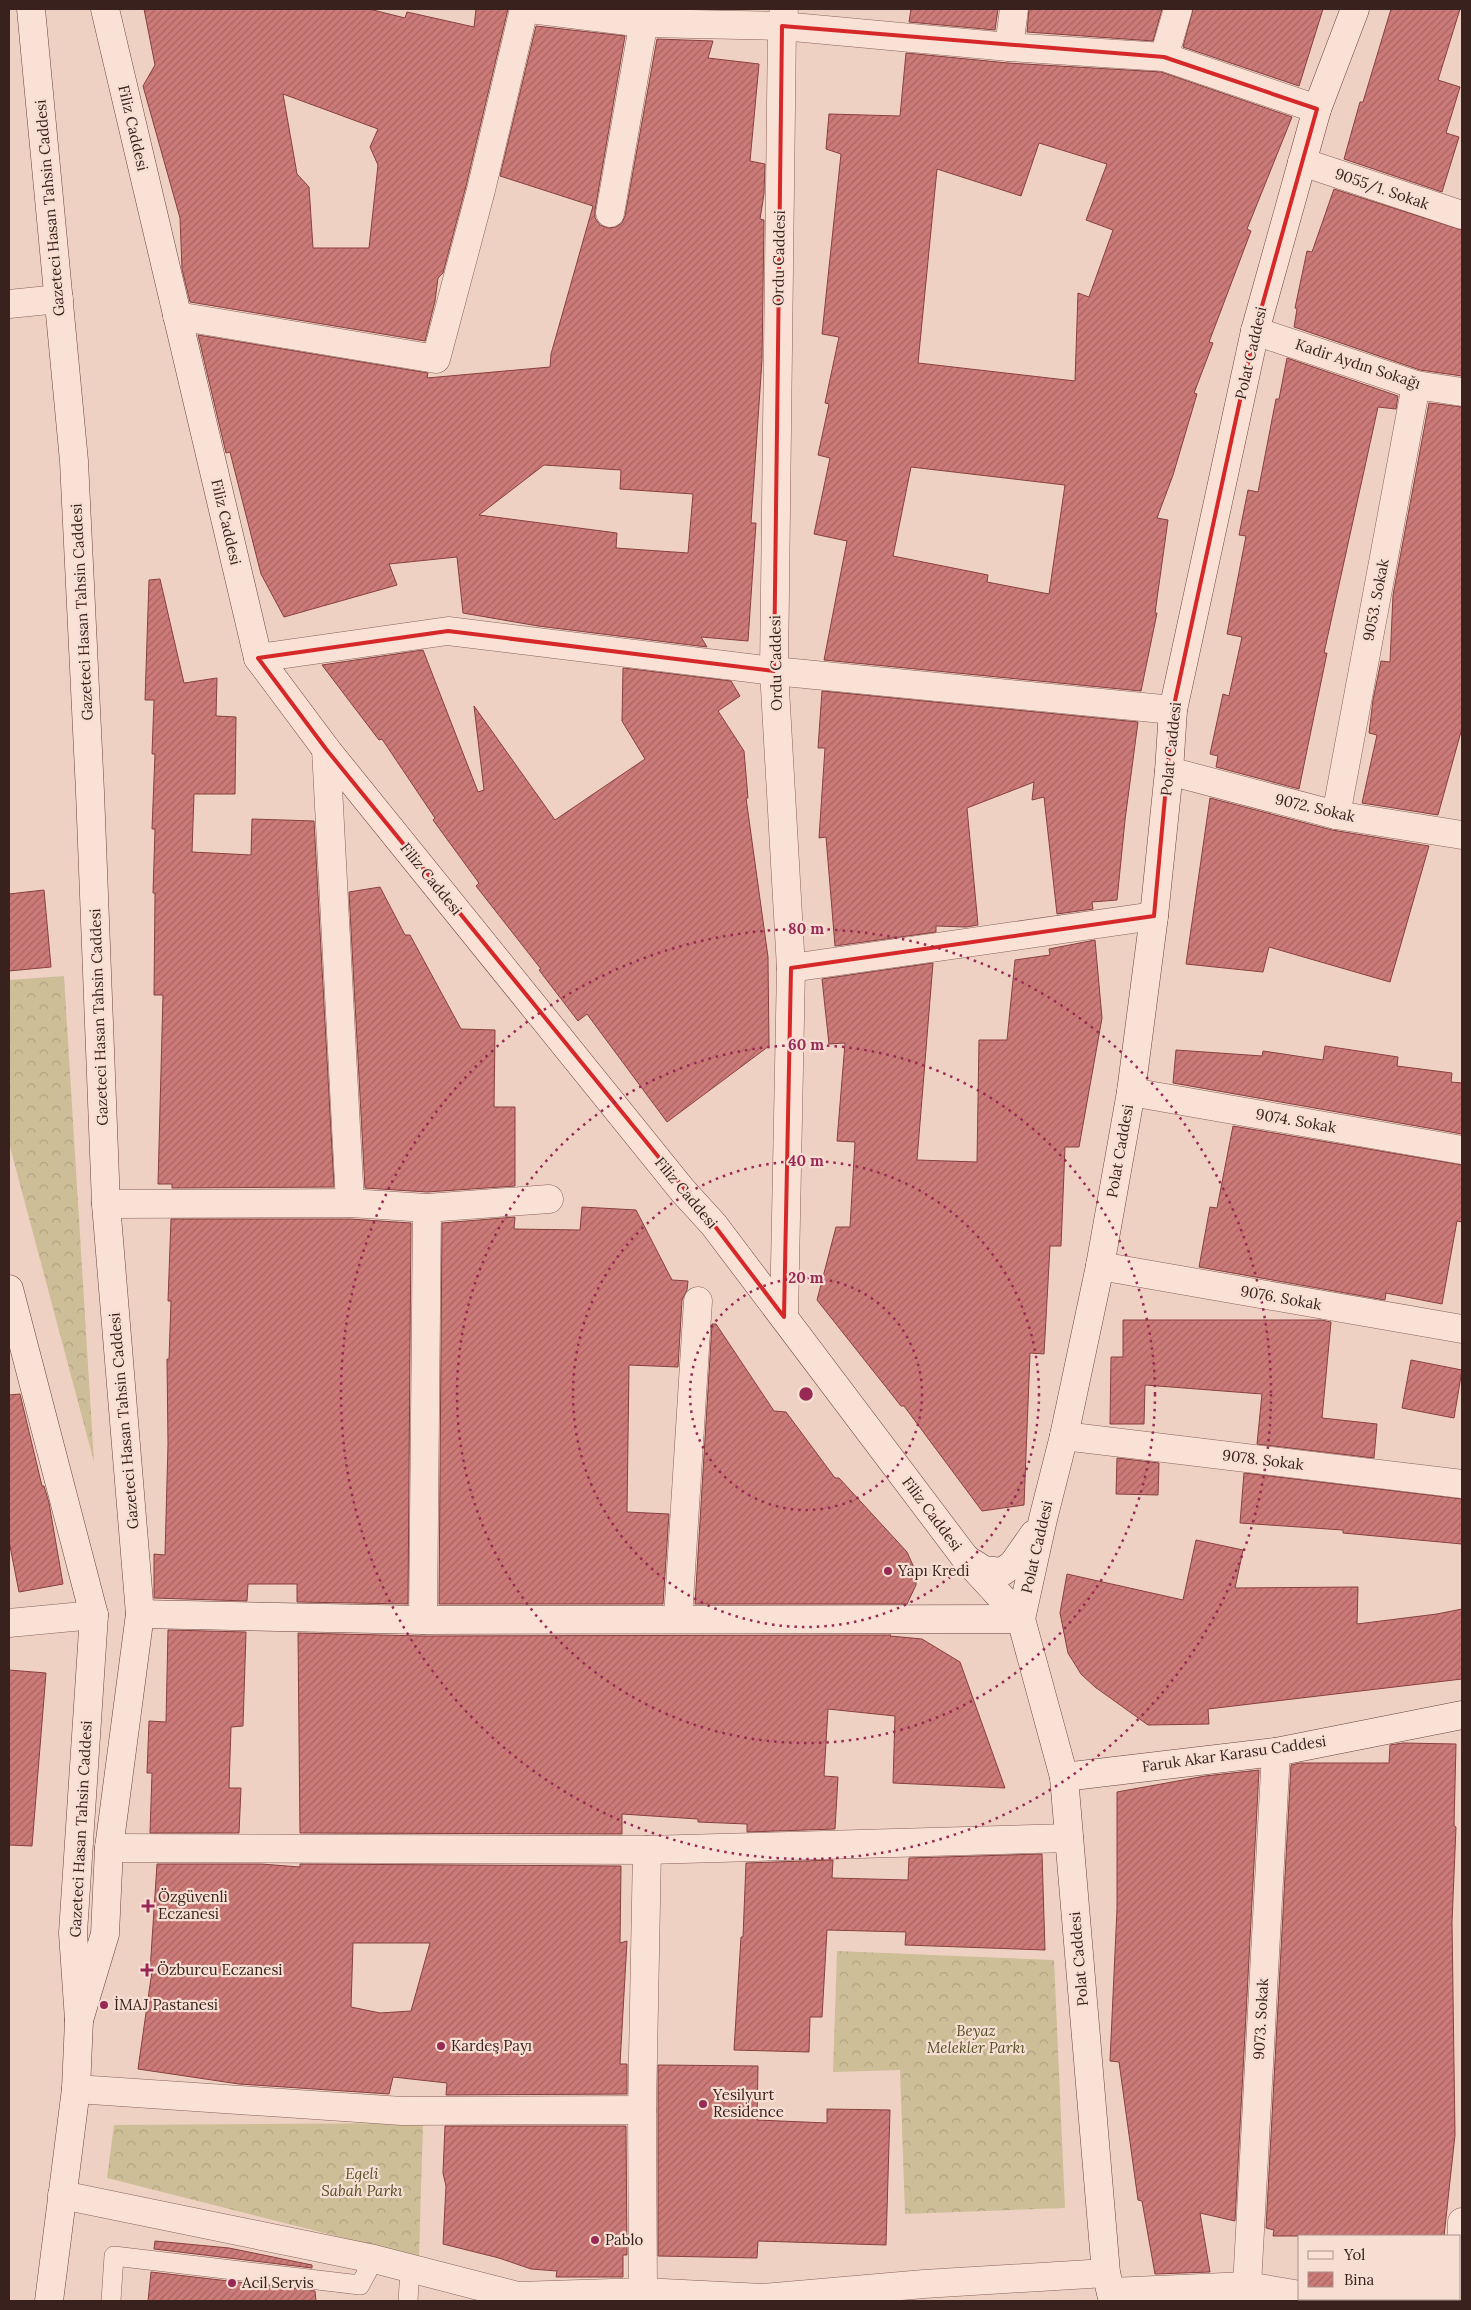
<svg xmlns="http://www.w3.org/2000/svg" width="1471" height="2310" viewBox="0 0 1471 2310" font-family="Lora,serif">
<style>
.forest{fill:url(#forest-crowns)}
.building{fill:url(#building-hatch);stroke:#88403f;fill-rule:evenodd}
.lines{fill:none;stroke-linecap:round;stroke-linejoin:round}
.service-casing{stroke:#896159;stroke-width:20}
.minor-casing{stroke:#896159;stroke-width:29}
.tertiary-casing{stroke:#896159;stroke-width:29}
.secondary-casing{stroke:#6b423d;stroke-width:29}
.service{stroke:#f9e1d6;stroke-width:19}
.minor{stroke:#f9e1d6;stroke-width:28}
.tertiary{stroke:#f9e1d6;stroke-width:28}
.secondary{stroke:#f9e1d6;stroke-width:28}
.marked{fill:none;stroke:#d62828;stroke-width:4;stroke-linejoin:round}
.ring{fill:none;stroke:#982954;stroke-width:2.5;stroke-dasharray:2.5 5}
.poi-dot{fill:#982954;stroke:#f6ded3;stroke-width:2}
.labels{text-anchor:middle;stroke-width:4.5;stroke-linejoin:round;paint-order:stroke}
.street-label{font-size:15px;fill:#39211e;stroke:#f6ded3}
.poi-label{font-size:15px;fill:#39211e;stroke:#f6ded3;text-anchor:start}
.park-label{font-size:15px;font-style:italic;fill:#554f24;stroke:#f6ded3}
.centre{fill:#982954;stroke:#f6ded3;stroke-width:2.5}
.ring-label{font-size:15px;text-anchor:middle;font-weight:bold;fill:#982954;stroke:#f6ded3;stroke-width:4.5;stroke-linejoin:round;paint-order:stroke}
</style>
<defs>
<pattern id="forest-crowns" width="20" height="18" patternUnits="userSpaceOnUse" patternTransform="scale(1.25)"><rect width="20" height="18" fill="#cdbe97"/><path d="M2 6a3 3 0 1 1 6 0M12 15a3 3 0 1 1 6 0" fill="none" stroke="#b1a382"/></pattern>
<pattern id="building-hatch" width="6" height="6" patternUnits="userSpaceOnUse" patternTransform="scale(1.25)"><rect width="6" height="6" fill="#cd7b78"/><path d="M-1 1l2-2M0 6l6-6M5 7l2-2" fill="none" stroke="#a76462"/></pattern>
</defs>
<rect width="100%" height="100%" fill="#eed1c3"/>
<!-- forest -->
<g class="forest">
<polygon points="64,976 94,1462 9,1143 9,980"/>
<polygon points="837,1951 1054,1960 1065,2208 905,2214 900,2070 833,2072"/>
<polygon points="423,2123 419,2257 107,2178 114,2125"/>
</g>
<!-- building -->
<g class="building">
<path d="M144 9H369L405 18 407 12 474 27 476 9H508L466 186 443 273 438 278 435 301 425 341 190 302 182 269 180 218 143 86 155 65ZM283 94 378 129 370 147 378 165 369 248H313L309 187 297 174Z"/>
<polygon points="911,9 998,9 995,30 909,22"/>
<polygon points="1029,9 1162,9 1153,41 1027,32"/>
<polygon points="1193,9 1323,9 1299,86 1183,47"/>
<polygon points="1391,9 1460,9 1438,80 1460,87 1446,133 1459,137 1442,192 1344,159 1360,102 1363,102"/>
<path d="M536 26 625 36 595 210V218L600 225 608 228 616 227 622 223 625 216 657 39 713 41 708 58 759 64 750 161 765 164 764 194 760 219 764 220 762 360 751 523H756L748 641 701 637 707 647 538 626 463 613 457 557 389 564 397 585 284 617 261 574 230 452 226 453 198 335 428 373 427 378 550 367 551 354 593 206 500 176ZM544 465 621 470 620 489 693 494 688 553 616 548 617 533 479 515Z"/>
<path d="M906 53 1008 63 1161 72 1292 117 1247 229 1251 231 1209 342 1213 343 1194 393 1197 394 1173 475 1157 518 1168 520 1155 613H1157L1141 691 824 660 847 541 814 534 830 458 818 455 829 404 825 403 839 337 822 334 841 154 826 149 829 114 900 116ZM1039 143 1107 164 1086 220 1113 230 1089 297 1078 293 1075 381 918 363 937 169 1021 196ZM911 467 1065 485 1049 594 987 582 988 575 893 556Z"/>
<polygon points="1334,189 1462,230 1462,376 1420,370 1294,327 1297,309 1295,308 1307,251 1312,252"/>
<polygon points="1287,358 1398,396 1396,409 1378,407 1324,653 1327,653 1299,789 1216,767 1218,756 1210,754 1223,694 1229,696 1242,637 1227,634 1246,536 1239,535 1248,490 1258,492 1276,399 1279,399"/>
<polygon points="1429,403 1462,407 1462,728 1438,815 1362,803 1377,735 1369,733 1373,700 1381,661 1390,662 1393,595"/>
<polygon points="160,579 184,683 217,678 216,716 236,717 235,794 194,794 192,852 251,855 252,819 314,821 334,1187 172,1188 172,1184 158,1184 163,995 154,995 155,893 153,893 155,829 152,829 155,754 152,754 154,700 145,700 149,580"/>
<polygon points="423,650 478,792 484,790 474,706 555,820 645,759 622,721 623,668 731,681 740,696 718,711 744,751 748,798 746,798 768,957 769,1046 667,1122 587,1014 578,1021 539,970 541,969 476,886 479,883 433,820 435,818 382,739 379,740 322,665"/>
<polygon points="822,691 1138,722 1125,820 1117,900 1092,902 1093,909 1057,914 1044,797 1032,800 1034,782 967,808 978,925 966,927 936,926 936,932 835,946 826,837 819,838 825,748 818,748"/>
<polygon points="1210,798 1332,830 1429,846 1390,982 1269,947 1263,972 1186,964"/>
<polygon points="380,887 405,935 410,935 461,1029 495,1030 494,1107 515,1107 515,1186 427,1192 365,1188 349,892"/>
<polygon points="44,890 51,967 9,971 9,894"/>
<polygon points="1095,940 1102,1018 1079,1147 1065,1147 1061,1246 1050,1246 1044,1354 1030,1353 1024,1505 982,1511 904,1406 901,1406 817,1300 836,1227 850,1227 855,1142 837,1141 845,1043 829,1044 822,979 933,963 917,1160 977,1162 979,1040 1007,1040 1015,960 1050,955 1049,949"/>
<polygon points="1325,1046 1398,1057 1397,1066 1452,1073 1451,1082 1462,1083 1462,1134 1173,1083 1176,1050 1262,1056 1263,1051 1323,1060"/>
<polygon points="1233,1126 1462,1165 1462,1222 1457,1221 1442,1304 1386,1293 1385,1300 1199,1267 1210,1207 1217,1208"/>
<polygon points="582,1207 636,1210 672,1280 688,1281 687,1290 682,1300 678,1367 629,1365 627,1512 669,1514 663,1604 439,1604 442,1223 515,1217 514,1229 580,1230"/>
<polygon points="171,1219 350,1219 411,1223 408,1604 297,1602 297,1584 248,1584 247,1601 154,1598 154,1554 165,1555 168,1444 167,1359 169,1359 171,1301 168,1301"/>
<polygon points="1123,1320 1321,1320 1331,1322 1322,1418 1377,1424 1374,1458 1257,1444 1262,1394 1145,1385 1144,1424 1110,1424 1111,1357 1123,1357"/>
<polygon points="712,1324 716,1324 774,1411 786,1412 835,1478 839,1478 907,1552 916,1572 916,1585 907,1604 695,1604"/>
<polygon points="1411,1360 1462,1370 1454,1418 1402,1408"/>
<polygon points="20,1394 42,1486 44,1486 49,1503 63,1584 19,1592 9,1541 9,1395"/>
<polygon points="1117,1458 1159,1463 1158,1495 1116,1494"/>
<polygon points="1244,1473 1462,1499 1462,1544 1343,1533 1343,1530 1240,1523"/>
<polygon points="1196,1540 1243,1550 1235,1588 1358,1587 1357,1624 1437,1614 1462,1609 1462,1679 1208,1709 1209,1724 1148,1725 1095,1687 1081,1674 1068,1653 1060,1613 1067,1574 1183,1600"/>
<polygon points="168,1630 246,1632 243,1726 231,1727 229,1788 241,1788 239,1833 150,1833 152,1773 147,1773 149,1721 166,1722"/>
<polygon points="298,1633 423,1636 891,1635 890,1636 922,1639 960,1662 1005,1788 893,1783 895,1716 828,1709 824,1776 838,1777 835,1829 747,1832 747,1824 698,1822 698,1819 622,1814 622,1834 300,1833"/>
<polygon points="9,1670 46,1673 32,1846 9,1845"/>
<polygon points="1403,1743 1456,1744 1454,1826 1456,1827 1452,1922 1455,2135 1444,2236 1273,2236 1274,2230 1266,2228 1291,1765 1300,1763 1389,1763 1390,1745"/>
<polygon points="1259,1770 1235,2221 1200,2213 1210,2272 1155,2274 1142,2201 1138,2200 1119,2062 1110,2061 1117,1909 1117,1792 1205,1776"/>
<polygon points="1042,1854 1045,1950 905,1945 906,1932 827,1930 822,2017 810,2017 809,2052 734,2050 741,1937 743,1937 746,1863 833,1860 832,1878 908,1880 909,1858"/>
<path d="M157 1864H261L300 1867V1864L621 1866 620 1943 627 1941 620 2064H627V2094L446 2095 447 2083 393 2077 389 2094 239 2084 138 2069 152 1971H150ZM353 1943H430L411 2011 380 2013 351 2007Z"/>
<polygon points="658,2065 758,2066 757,2120 827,2123 827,2109 890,2110 886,2245 758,2241 757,2258 658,2256"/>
<polygon points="445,2126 626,2126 627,2255 623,2255 623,2277 556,2277 557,2271 531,2269 499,2258 443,2244 446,2186 443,2173"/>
<polygon points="155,2241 229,2248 312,2265 312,2268 154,2249"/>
<polygon points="151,2272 315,2291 316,2301 148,2301"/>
</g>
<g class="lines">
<!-- service casing -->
<g class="service-casing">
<g id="service">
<polyline points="111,2301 114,2256 360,2285 374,2259"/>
<polyline points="408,2301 410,2269"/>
</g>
</g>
<!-- minor casing -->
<g class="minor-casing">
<g id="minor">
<polyline points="530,9 644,23 782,26 1009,47 1164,57 1317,109"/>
<polyline points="1009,47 1014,9"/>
<polyline points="1164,57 1178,9"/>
<polyline points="1302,162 1462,215"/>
<polyline points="610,213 646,9"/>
<polyline points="9,304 59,299"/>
<polyline points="177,316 436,359 481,190 524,9"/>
<polyline points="1255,331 1416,385 1462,392"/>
<polyline points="258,658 448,631 774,671 1173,710"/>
<polyline points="326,749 350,1203"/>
<polyline points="1169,771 1336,815 1462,835"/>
<polyline points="1336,815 1416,385"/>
<polyline points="791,968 1154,916"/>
<polyline points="1131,1092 1462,1150"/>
<polyline points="106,1204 350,1203 427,1208 549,1199"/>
<polyline points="1100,1266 1462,1329"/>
<polyline points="1064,1436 1462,1484"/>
<polyline points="678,1618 698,1301"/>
<polyline points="423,1620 427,1208"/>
<polyline points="9,1623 94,1615"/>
<polyline points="109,1848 647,1850 1069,1838"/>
<polyline points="76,2089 402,2111 642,2110"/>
<polyline points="62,2195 374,2259 518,2296 643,2292 763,2298 924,2284 1106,2273"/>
<polyline points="1247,2286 1276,1752"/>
<polyline points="1460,2287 1462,2222"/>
<polyline points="643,2292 642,2110 647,1850"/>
<polyline points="1111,2292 1247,2286 1300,2295"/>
<polyline points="1321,2299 1336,2301"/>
</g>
</g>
<!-- tertiary casing -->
<g class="tertiary-casing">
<polyline id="tertiary" points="784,1317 791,968 774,671 782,26 784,9"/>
</g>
<!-- secondary casing -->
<g class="secondary-casing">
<g id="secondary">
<polyline points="31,9 74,461 90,792 106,1204 140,1614 109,1848 105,1934 79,2020"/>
<polyline points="105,9 258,658 326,749 683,1191 714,1225 966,1559 1021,1619"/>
<polyline points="9,1289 94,1615 73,1933 79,2020 76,2089 49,2301"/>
<polyline points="968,1560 984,1570 1002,1572 1013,1564 1034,1534"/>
<polyline points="140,1614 423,1620 1021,1619"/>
<polyline points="1064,1777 1276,1752 1462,1715"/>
<polyline points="1113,2301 1106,2273 1064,1777 1021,1619 1043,1519 1064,1436 1100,1266 1131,1092 1154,916 1169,771 1173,710 1255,331 1317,109 1355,9"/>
</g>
</g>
<!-- service -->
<use href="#service" class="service"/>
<!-- minor -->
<use href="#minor" class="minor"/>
<!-- tertiary -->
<use href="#tertiary" class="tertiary"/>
<!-- secondary -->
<use href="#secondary" class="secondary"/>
</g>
<!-- marked area -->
<path class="marked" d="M782 26 1164 57 1317 109 1255 331 1173 710 1154 916 791 968 784 1317 714 1225 326 749 258 658 448 631 774 671Z"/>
<!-- distance rings -->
<g class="ring">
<circle cx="806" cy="1394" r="116"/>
<circle cx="806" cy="1394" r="233"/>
<circle cx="806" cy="1394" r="349"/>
<circle cx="806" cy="1394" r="465"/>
</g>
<!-- markers -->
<g class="poi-dot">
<circle cx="888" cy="1571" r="5"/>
<path d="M145.5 1898.5h5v5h5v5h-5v5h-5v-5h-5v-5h5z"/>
<path d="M144.5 1962.5h5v5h5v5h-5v5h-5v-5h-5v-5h5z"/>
<circle cx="104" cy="2005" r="5"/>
<circle cx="441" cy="2046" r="5"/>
<circle cx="703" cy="2104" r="5"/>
<circle cx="595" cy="2240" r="5"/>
<circle cx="232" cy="2283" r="5"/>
</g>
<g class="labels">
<!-- street labels -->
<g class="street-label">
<text transform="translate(133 128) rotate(77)" y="5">Filiz Caddesi</text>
<text transform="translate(1382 189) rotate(19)" y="5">9055/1. Sokak</text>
<text transform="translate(50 208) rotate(-95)" y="5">Gazeteci Hasan Tahsin Caddesi</text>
<text transform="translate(779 258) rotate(-89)" y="5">Ordu Caddesi</text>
<text transform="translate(1251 353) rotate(-77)" y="5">Polat Caddesi</text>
<text transform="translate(1358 364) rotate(18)" y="5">Kadir Aydın Sokağı</text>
<text transform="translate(226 522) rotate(77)" y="5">Filiz Caddesi</text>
<text transform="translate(1376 600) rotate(-79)" y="5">9053. Sokak</text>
<text transform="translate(82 612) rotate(-93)" y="5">Gazeteci Hasan Tahsin Caddesi</text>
<text transform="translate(776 663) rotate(-91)" y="5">Ordu Caddesi</text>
<text transform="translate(1171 749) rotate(-84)" y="5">Polat Caddesi</text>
<text transform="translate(1315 808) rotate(13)" y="5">9072. Sokak</text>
<text transform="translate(431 879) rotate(51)" y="5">Filiz Caddesi</text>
<text transform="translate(99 1017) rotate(-92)" y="5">Gazeteci Hasan Tahsin Caddesi</text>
<text transform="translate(1296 1121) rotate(10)" y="5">9074. Sokak</text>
<text transform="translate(1120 1151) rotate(-80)" y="5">Polat Caddesi</text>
<text transform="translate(686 1193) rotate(50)" y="5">Filiz Caddesi</text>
<text transform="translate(1281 1298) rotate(10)" y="5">9076. Sokak</text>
<text transform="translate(124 1421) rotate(-95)" y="5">Gazeteci Hasan Tahsin Caddesi</text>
<text transform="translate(1263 1460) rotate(7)" y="5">9078. Sokak</text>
<text transform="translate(932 1514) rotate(53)" y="5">Filiz Caddesi</text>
<text transform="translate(1037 1547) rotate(-77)" y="5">Polat Caddesi</text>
<text transform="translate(1234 1754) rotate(-8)" y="5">Faruk Akar Karasu Caddesi</text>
<text transform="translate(81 1829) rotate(-87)" y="5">Gazeteci Hasan Tahsin Caddesi</text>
<text transform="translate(1079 1959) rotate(-95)" y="5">Polat Caddesi</text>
<text transform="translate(1261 2019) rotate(-87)" y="5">9073. Sokak</text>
</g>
<!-- poi labels -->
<g class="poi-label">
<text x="898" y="1576">Yapı Kredi</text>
<text x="158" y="1902">Özgüvenli<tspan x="158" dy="17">Eczanesi</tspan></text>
<text x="157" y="1975">Özburcu Eczanesi</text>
<text x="114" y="2010">İMAJ Pastanesi</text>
<text x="451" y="2051">Kardeş Payı</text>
<text x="713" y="2100">Yesilyurt<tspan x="713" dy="17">Residence</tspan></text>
<text x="605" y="2245">Pablo</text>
<text x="242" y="2288">Acil Servis</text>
</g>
<!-- park labels -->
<g class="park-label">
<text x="976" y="2036">Beyaz<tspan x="976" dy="17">Melekler Parkı</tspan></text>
<text x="362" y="2179">Egeli<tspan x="362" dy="17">Sabah Parkı</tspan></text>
</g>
</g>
<circle cx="806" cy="1394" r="8" class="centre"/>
<g class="ring-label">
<text x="806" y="934">80 m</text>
<text x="806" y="1050">60 m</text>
<text x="806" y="1166">40 m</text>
<text x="806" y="1283">20 m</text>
</g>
<!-- border -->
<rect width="1471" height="2310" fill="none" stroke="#39211e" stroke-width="20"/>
<!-- legend -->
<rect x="1298" y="2235" width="162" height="65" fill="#f6ded3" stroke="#aa928b"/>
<rect x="1308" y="2251" width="25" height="8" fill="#f9e1d6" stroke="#aa928b"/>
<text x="1344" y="2260" font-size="15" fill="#39211e">Yol</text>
<rect x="1308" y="2272" width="25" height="15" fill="url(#building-hatch)" stroke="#aa928b"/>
<text x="1344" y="2285" font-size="15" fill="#39211e">Bina</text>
</svg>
